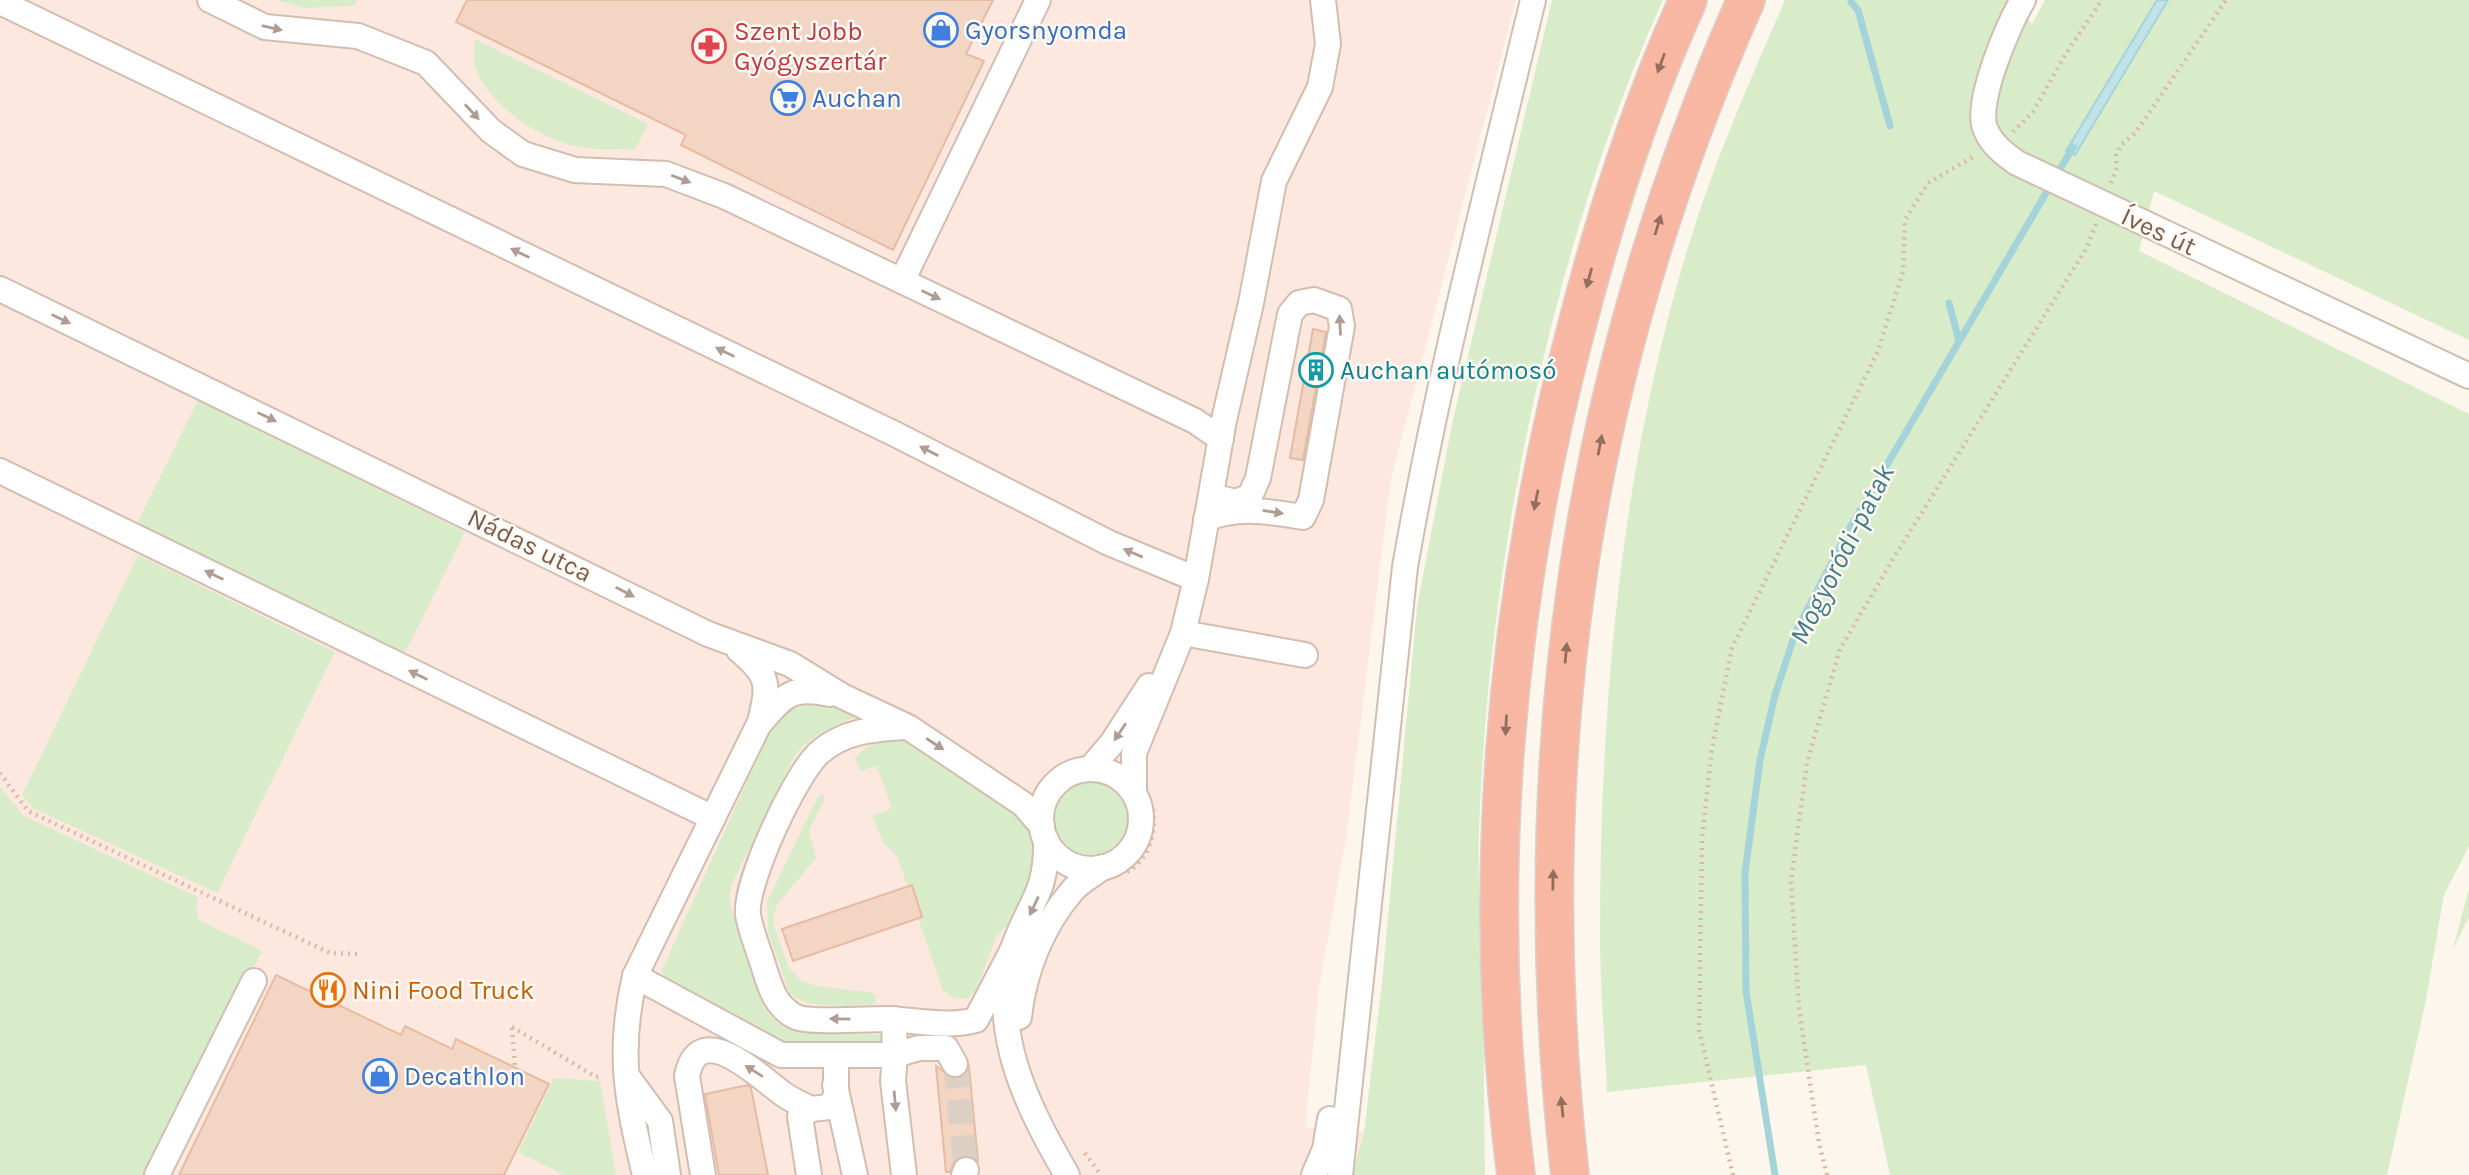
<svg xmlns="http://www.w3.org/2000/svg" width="2469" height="1175" viewBox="0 0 2469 1175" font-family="Karla,sans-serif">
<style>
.commercial{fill:#fde8e0}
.green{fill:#d8ecc9}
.water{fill:#bfe3e8;stroke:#a5d3da;stroke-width:2}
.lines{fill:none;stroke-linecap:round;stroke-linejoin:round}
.stream{stroke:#a5d3da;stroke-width:7}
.building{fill:#f3d5c3;stroke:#e6bba3;stroke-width:2}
.minor-tunnel{stroke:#dcd0c4;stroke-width:24;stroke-dasharray:24 12;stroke-linecap:butt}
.minor-casing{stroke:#d1beb0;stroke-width:28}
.highway-casing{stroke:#dad1cd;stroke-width:40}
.path{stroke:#d9b8a5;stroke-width:4.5;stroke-dasharray:2 5;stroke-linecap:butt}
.minor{stroke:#fff;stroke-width:24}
.highway{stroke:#f7b7a3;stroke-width:37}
.oneway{fill:#af9d94}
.oneway2{fill:#936e5e}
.labels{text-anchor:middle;stroke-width:5;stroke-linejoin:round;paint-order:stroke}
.shop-label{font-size:26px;fill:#366cbe;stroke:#fffaf3;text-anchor:start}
.health-label{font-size:26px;fill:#be3a42;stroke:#fffaf3;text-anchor:start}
.street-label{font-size:26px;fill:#7a5c4d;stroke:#fffaf3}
.culture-label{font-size:26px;fill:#0d838f;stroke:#fffaf3;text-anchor:start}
.food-label{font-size:26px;fill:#c56008;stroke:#fffaf3;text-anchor:start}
.water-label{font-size:28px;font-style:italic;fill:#437c86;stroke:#fffaf3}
</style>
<rect width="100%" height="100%" fill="#fdf6ec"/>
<!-- commercial -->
<polygon class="commercial" points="0,0 1516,0 1391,479 1346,838 1319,988 1305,1127 1364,1132 1352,1175 0,1175"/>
<!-- green -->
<g class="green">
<polygon points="276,0 357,0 354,6 304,8"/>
<path d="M1552 0H1663C1551 247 1488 561 1479 831 1477 873 1481 916 1482 958 1484 1030 1484 1103 1485 1175H1352L1364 1132 1382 982 1417 607 1452 424Z"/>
<path d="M1785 0H2010L2032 24 2045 0H2469V340L2154 191 2139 251 2469 414V846L2444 895 2425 1005 2387 1175H1890L1866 1065 1607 1092C1605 1040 1600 987 1600 935 1600 704 1621 462 1690 241 1715 159 1751 79 1785 0Z"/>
<path d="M475 39 648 124 635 150C618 149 601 150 585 148 545 143 488 107 475 66 473 59 475 47 475 39Z"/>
<polygon points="198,400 465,532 404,655 137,523"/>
<polygon points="138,555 335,652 217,893 33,808 22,795"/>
<path d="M820 698 866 713C838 724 815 731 795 755L731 886 730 905 764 1007C772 1020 780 1026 795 1031L885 1035 884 1046 785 1047 665 979 662 970 776 717 789 705Z"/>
<path d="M901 739 924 745 1017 810 1031 825 1037 865 1020 911 996 937 976 991 966 999 954 998 943 991 897 856 884 844 872 816 892 808 877 766 860 771 855 759C865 742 882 742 901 739Z"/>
<circle cx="1091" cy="818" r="38"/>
<polygon points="0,787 24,816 198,897 196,909 199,920 262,951 151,1175 0,1175"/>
<path d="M819 795H824V800L809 830 816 858 776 906 773 923 789 968 802 981 817 986 874 993 877 1000 872 1005C849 1004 805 1011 789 992L768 931 767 901Z"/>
<polygon points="2469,888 2469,917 2453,949"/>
<polygon points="554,1078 600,1081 616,1175 564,1175 518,1152"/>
</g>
<!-- water -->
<polygon class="water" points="2157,0 2168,0 2075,155 2066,151"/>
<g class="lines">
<!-- stream -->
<g class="stream">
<polyline points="1851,2 1858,10 1890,126"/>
<polyline points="1949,303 1959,341"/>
<polyline points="1775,1175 1746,991 1745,873 1760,760 1775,695 1796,631 1851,526 2073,147"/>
</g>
</g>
<!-- building -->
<g class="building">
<polygon points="467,0 993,0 966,54 984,61 893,250 681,145 686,135 456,22"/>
<polygon points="1313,329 1326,332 1303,460 1290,458"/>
<polygon points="912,885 922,917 793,961 782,929"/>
<polygon points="276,975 401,1035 405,1026 452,1049 456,1039 549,1084 504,1175 179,1175"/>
<polygon points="936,1066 954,1079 963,1077 969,1067 978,1161 963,1155 956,1159 950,1172 946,1172"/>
<polygon points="748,1085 751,1088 768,1175 719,1175 705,1094"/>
</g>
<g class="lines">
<!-- minor-tunnel -->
<polyline class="minor-tunnel" points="955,1064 966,1170"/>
<!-- minor casing -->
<g class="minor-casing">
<g id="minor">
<polyline points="210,0 265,27 358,36 426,63 491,131 523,154 575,170 666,174 724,196 1195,421 1221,439"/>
<path d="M2023 0C2009 23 1975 102 1985 128 1991 144 2003 153 2017 163L2469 376"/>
<polyline points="0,2 895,434 1109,543 1196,579"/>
<polyline points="902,281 1038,0"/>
<polyline points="0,289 708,634 790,664 842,696 908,727 1023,804 1042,826"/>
<polyline points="0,471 713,818"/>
<path d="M1206 519C1239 505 1270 512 1303 517L1311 500 1342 326 1339 309 1314 300 1299 303 1290 314 1258 478 1250 496 1236 502 1211 496"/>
<polyline points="1183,633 1305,655"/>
<path d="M761 722C785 694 793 686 830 694"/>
<path d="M904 727C874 729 844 731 820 752 796 772 744 884 748 915 751 933 760 953 765 971 771 990 777 1008 796 1017 809 1023 868 1019 886 1019 917 1020 946 1028 976 1020L1014 947"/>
<polyline points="1090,769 1112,743 1149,686"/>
<circle cx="1091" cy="819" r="50"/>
<polyline points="1134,793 1134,753 1183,633 1196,579 1224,420 1251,303 1274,181 1320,87 1328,44 1323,0"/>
<path d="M1046 840C1047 894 1030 901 1014 946 987 1028 1027 1106 1067 1175"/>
<polyline points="635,976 781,1055 895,1055 894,1019"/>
<path d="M1019 1017C1024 971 1042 926 1072 891 1080 881 1093 875 1103 867"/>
<polyline points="627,1076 660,1121 668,1175"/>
<polyline points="835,1085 855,1175"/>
<polyline points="157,1175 254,981"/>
<path d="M645 1175C627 1100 617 1053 635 976L760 722C769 684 770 676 739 650"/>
<path d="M703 1175 687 1076C699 1015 761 1079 786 1096 794 1101 803 1105 811 1109"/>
<polyline points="809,1175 800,1117 811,1109 829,1107 836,1097 836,1056"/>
<polyline points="904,1175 893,1081 895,1055 919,1048 946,1048 955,1064"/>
<polyline points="964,1175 966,1170"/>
<polyline points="1314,1175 1325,1149 1330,1119"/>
<path d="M1340 1175 1405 567C1438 376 1488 188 1533 0"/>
</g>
</g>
<!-- highway casing -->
<g class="highway-casing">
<g id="highway">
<path d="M1516 1175C1480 894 1503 610 1574 337 1603 222 1639 109 1688 0"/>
<path d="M1570 1175C1524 765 1578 378 1746 0"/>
</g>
</g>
<!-- path -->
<g class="path">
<polyline points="2013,132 2033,112 2065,55 2102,0"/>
<polyline points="2111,183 2117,168 2116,155 2121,145 2136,132 2226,0"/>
<polyline points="0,773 28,811 330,953 360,954"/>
<path d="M1127 872C1150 859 1156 833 1153 808"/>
<polyline points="512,1027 596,1077 603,1076"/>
<polyline points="512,1028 515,1067"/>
<polyline points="1085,1153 1101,1175"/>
<polyline points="1733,1175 1699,1030 1702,839 1712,748 1732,648 1877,353 1903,272 1905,220 1928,183 1976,155"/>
<polyline points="1827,1175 1819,1143 1799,1009 1791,881 1807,763 1840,649 1893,559 2087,247 2096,224"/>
</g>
<!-- minor -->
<use href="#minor" class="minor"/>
<!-- highway -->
<use href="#highway" class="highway"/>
</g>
<!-- one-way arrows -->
<defs><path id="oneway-solid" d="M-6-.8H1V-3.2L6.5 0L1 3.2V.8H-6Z" transform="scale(1.75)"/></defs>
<g class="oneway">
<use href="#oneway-solid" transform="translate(272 28) rotate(13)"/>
<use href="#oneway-solid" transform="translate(472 112) rotate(47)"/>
<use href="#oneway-solid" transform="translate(681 179) rotate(21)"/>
<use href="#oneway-solid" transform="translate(520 253) rotate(-154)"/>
<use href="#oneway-solid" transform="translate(931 295) rotate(25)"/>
<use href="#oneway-solid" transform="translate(61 319) rotate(26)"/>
<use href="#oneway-solid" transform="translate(1340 325) rotate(-93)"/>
<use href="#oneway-solid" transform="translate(725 352) rotate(-154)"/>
<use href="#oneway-solid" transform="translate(267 417) rotate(26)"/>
<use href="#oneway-solid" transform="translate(929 451) rotate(-153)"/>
<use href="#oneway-solid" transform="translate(1273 512) rotate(9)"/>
<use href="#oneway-solid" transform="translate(1133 553) rotate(-157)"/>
<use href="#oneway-solid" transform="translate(214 575) rotate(-154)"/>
<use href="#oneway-solid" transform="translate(625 592) rotate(27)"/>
<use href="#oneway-solid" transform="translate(418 675) rotate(-154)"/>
<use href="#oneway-solid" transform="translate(1120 732) rotate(124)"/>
<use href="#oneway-solid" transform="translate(935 744) rotate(33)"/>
<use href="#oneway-solid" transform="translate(1034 906) rotate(115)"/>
<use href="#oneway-solid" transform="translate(840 1019) rotate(-179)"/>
<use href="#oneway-solid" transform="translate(754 1071) rotate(-148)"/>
<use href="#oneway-solid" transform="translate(895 1101) rotate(85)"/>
</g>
<g class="oneway2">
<use href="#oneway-solid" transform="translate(1661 63) rotate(110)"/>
<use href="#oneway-solid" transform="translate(1658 225) rotate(-73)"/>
<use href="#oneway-solid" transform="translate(1589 278) rotate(105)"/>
<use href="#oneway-solid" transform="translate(1600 445) rotate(-79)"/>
<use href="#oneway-solid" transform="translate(1536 500) rotate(101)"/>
<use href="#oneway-solid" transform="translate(1566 653) rotate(-85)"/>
<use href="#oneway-solid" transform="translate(1506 725) rotate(93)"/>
<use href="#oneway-solid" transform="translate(1553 880) rotate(-89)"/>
<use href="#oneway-solid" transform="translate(1562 1107) rotate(-96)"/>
</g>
<!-- icons -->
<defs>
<g id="shop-ring" transform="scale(1.75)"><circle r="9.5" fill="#fffaf3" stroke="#3f7fe0" stroke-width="1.5"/><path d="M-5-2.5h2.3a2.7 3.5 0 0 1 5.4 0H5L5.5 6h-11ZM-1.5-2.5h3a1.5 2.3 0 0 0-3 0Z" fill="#3f7fe0"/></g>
<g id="pharmacy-ring" transform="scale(1.75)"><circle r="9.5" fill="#fffaf3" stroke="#e0444e" stroke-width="1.5"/><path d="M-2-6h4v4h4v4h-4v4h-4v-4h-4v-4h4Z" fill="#e0444e"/></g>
<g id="supermarket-ring" transform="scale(1.75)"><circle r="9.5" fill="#fffaf3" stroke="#3f7fe0" stroke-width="1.5"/><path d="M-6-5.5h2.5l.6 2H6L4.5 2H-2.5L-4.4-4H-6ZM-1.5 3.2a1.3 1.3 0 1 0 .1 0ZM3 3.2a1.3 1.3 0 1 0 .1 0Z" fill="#3f7fe0"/></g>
<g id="building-ring" transform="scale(1.75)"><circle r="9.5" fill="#fffaf3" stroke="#0f9aa8" stroke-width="1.5"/><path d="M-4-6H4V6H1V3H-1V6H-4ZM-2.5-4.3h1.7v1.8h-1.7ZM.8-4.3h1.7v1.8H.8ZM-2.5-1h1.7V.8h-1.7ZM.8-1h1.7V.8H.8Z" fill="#0f9aa8"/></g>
<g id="restaurant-ring" transform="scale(1.75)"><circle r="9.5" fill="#fffaf3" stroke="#e8710a" stroke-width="1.5"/><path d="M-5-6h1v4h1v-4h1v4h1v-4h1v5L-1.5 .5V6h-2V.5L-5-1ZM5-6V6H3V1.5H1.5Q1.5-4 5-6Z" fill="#e8710a"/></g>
</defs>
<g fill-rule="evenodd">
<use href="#shop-ring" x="941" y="30"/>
<use href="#pharmacy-ring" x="709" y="46"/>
<use href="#supermarket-ring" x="788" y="98"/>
<use href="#building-ring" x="1316" y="370"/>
<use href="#restaurant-ring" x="328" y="990"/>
<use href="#shop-ring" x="380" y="1076"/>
</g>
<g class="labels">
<!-- shop labels -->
<g class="shop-label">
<text x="965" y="39">Gyorsnyomda</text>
<text x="812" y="107">Auchan</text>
<text x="404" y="1085">Decathlon</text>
</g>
<!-- health labels -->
<g class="health-label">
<text x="734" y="40">Szent Jobb<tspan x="734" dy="30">Gyógyszertár</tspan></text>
</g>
<!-- street labels -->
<g class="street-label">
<text transform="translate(2159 231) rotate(25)" y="9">Íves út</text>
<text transform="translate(530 545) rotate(26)" y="9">Nádas utca</text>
</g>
<!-- culture labels -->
<g class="culture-label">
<text x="1340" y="379">Auchan autómosó</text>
</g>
<!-- food labels -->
<g class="food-label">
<text x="352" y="999">Nini Food Truck</text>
</g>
<!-- water labels -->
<g class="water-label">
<text transform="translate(1841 554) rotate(-63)" y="10">Mogyoródi-patak</text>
</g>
</g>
</svg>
